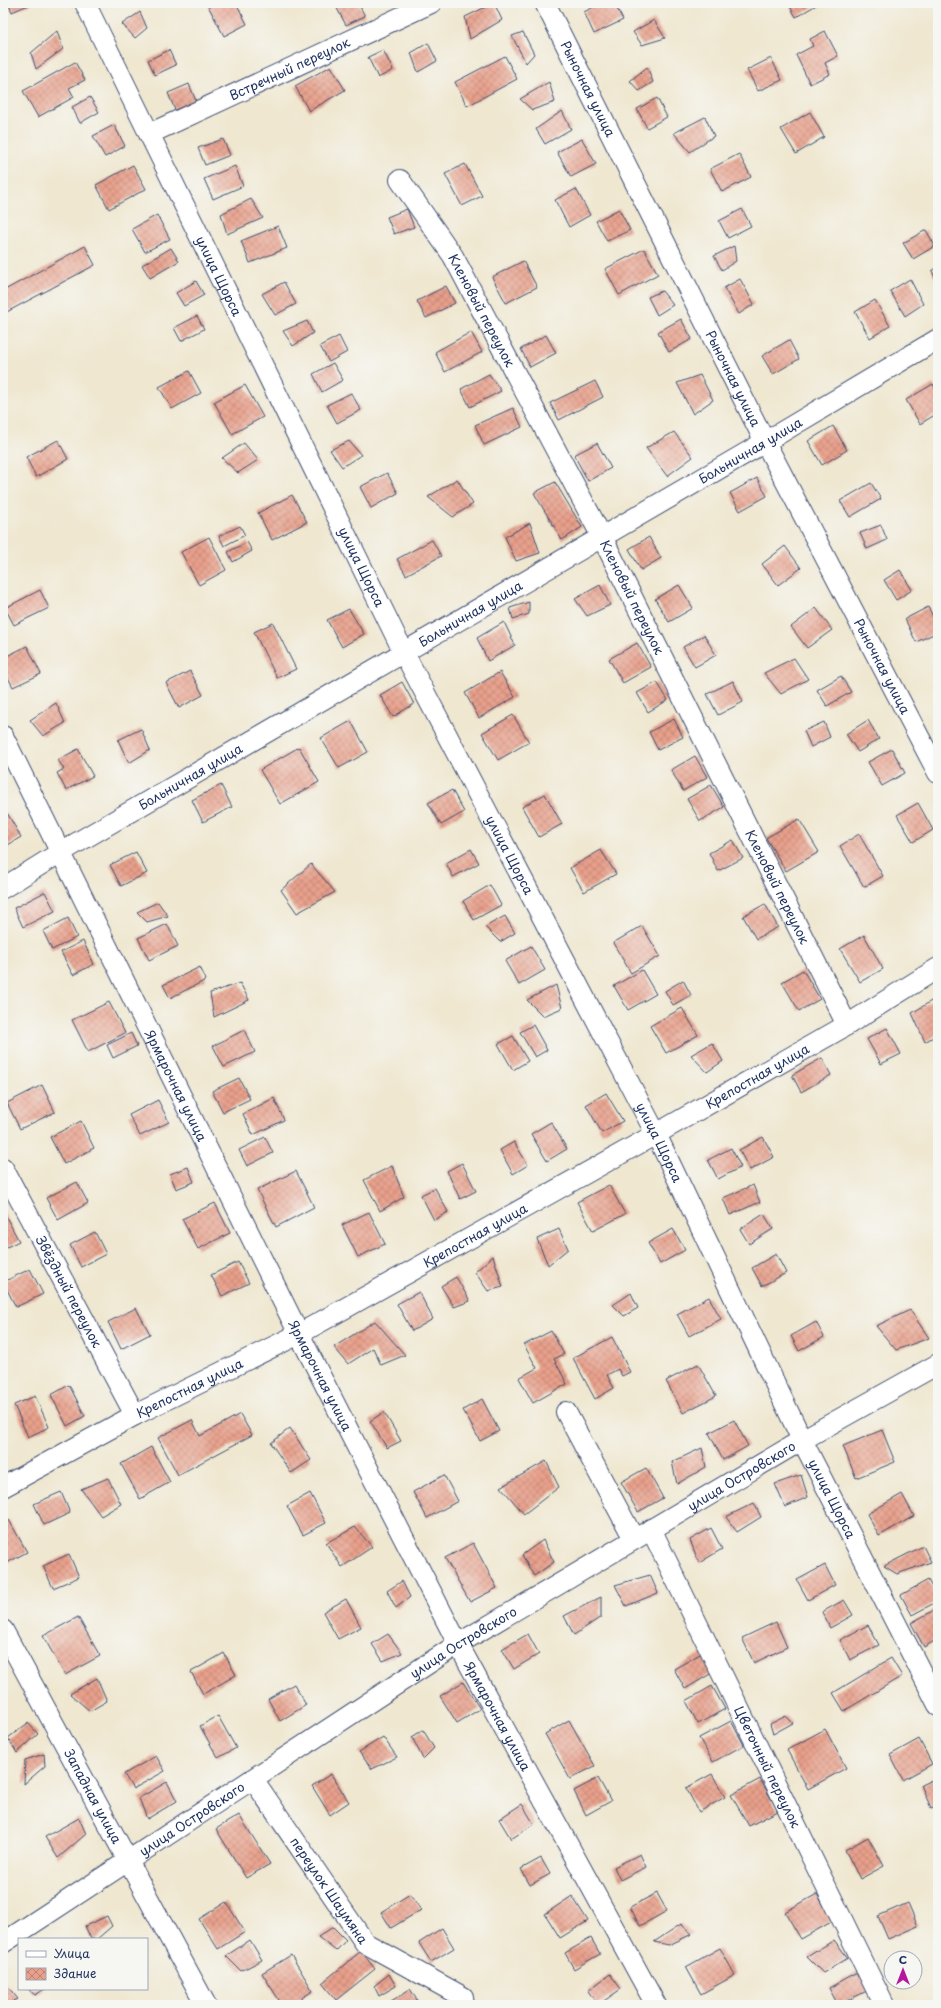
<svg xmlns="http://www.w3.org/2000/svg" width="941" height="2008" viewBox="0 0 941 2008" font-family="'Playpen Sans',sans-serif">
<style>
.building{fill:url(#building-cross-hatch)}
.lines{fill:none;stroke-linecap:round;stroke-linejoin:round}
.minor-casing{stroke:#3b4b6f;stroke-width:22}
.minor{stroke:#fff;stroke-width:20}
.labels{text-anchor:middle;stroke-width:3;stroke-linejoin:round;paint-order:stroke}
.street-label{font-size:13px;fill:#1b2f5e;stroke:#f6f6f2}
</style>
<defs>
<pattern id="building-cross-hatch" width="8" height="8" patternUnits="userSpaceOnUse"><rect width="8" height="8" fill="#e9a08b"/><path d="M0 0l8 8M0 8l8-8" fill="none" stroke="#bc8375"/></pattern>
</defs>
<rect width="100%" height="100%" fill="#f6f6f2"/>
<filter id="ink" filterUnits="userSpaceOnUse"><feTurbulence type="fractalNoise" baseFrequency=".025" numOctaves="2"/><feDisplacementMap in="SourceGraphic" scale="8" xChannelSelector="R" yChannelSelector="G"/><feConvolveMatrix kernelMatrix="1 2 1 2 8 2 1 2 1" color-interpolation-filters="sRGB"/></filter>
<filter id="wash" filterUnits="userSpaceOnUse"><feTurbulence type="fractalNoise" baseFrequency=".012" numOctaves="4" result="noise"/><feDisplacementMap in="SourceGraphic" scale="16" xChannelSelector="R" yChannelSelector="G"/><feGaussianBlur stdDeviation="0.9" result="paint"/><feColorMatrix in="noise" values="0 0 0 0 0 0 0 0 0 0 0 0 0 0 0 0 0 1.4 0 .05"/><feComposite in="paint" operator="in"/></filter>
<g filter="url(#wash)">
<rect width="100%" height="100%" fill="#efe7d0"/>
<g id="blocks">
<!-- building -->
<g class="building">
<polygon points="8,3 33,3 12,12"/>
<polygon points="210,3 236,3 247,24 224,36 207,4"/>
<polygon points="334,3 358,3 365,16 346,25"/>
<polygon points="494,3 502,20 470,39 465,17"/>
<polygon points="602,3 614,3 623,20 594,34 584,12"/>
<polygon points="788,3 818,3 818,4 796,17"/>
<polygon points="140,12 147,28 135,38 122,24"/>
<polygon points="654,20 665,38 642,45 633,32"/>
<polygon points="57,31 63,49 36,69 31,53"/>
<polygon points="825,31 838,56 825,63 830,74 810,84 796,55 813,46 810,39"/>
<polygon points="523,32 534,54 526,63 512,36"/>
<polygon points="428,43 437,61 418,72 411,53"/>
<polygon points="169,50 176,65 155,75 148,60"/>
<polygon points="383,50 393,70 378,78 368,57"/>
<polygon points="505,56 517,79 467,106 455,82"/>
<polygon points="771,58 782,80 758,91 747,70"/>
<polygon points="75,62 85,80 69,88 74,97 38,117 23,91"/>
<polygon points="331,66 345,90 309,111 295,86"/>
<polygon points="647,67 653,82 639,91 630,81"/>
<polygon points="549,82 555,102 532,110 520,99"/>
<polygon points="189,84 196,101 175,110 168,93"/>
<polygon points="90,97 99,112 80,123 72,107"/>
<polygon points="657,98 667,117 647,128 637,109"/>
<polygon points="562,111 571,129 545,144 536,129"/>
<polygon points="810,112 824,137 796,154 781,129"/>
<polygon points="705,117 714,136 690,152 674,133"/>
<polygon points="114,125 125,146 105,157 93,136"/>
<polygon points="223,139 230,155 205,165 198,148"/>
<polygon points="582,139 596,164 571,177 557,152"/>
<polygon points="739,154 751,177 722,192 710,169"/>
<polygon points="465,164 482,196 462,206 445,174"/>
<polygon points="133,165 146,189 109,209 96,185"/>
<polygon points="235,166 243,186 213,199 204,179"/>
<polygon points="576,189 590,215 569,227 555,200"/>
<polygon points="251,199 263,218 227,234 221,214"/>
<polygon points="407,209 414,227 394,234 387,217"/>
<polygon points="619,209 630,230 607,241 596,221"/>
<polygon points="742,209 751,226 728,238 719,221"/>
<polygon points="157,215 170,239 145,252 132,229"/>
<polygon points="278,226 287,248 250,263 241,241"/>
<polygon points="926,230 935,246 913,259 903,243"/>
<polygon points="85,246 95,265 3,314 3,291"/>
<polygon points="734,246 736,261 722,270 714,256"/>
<polygon points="171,248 179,261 150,278 142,265"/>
<polygon points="644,249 658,274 619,295 605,269"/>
<polygon points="523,261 537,287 506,303 492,277"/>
<polygon points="938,267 938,284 932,271"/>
<polygon points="740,279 754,304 739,314 724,288"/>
<polygon points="910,279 923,304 905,316 890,291"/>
<polygon points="196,281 204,295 184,306 176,293"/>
<polygon points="284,282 296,304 275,315 262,294"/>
<polygon points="446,286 455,303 426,318 417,301"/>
<polygon points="662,291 673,305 657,315 648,297"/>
<polygon points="875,300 890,326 870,338 855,312"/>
<polygon points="197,316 204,329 181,341 174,328"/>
<polygon points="681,319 692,339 669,352 658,332"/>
<polygon points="307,321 313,333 293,346 283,331"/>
<polygon points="471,332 482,352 445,372 435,352"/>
<polygon points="546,335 556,353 530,367 521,349"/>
<polygon points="339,336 347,352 329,362 320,346"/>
<polygon points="789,340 799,359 773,374 762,356"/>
<polygon points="333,363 343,380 322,392 313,374"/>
<polygon points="189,371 201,393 172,409 159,387"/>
<polygon points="489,374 501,391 470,407 461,389"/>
<polygon points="700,375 713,400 693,414 677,383"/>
<polygon points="595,381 603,397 559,420 550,403"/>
<polygon points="933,384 938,393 938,413 920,424 906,400"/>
<polygon points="245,385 263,417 232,434 214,402"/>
<polygon points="351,393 361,410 337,423 327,405"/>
<polygon points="513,408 522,427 484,445 475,425"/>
<polygon points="833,426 847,450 822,465 808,441"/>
<polygon points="674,432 693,457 667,476 646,448"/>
<polygon points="58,440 68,459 36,477 26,457"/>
<polygon points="349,441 361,455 342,467 330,450"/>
<polygon points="244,443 258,460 238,473 222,458"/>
<polygon points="597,443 611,468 588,481 574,455"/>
<polygon points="387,473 398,493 371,508 360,487"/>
<polygon points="757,478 767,496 740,511 730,493"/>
<polygon points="457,479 473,504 453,517 428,497"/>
<polygon points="555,482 582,527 562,540 534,493"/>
<polygon points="871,483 881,499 850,517 840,501"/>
<polygon points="292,495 307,522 272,540 258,513"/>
<polygon points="530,523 540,553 516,561 505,537"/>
<polygon points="881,525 887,540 867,549 860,533"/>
<polygon points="240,526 245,535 224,546 219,536"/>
<polygon points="209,537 226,570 199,585 181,552"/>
<polygon points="649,537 661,558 641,570 629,549"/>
<polygon points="432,540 441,556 406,575 397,559"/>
<polygon points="247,542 252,551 233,562 228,552"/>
<polygon points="785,546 801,568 778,585 762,564"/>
<polygon points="900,570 912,590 896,600 884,580"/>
<polygon points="600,585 610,605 587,616 575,599"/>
<polygon points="679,585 693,608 669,622 655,599"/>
<polygon points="40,590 49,608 14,625 5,608"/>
<polygon points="529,602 529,614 513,619 510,608"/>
<polygon points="928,607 938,626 938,632 916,642 905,619"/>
<polygon points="816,608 832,630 807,648 791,627"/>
<polygon points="349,609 364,634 342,647 327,620"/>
<polygon points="504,622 515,645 488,661 477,638"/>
<polygon points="273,623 296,669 277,678 254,632"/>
<polygon points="704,635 716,655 695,667 683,647"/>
<polygon points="637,643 651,667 623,683 609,659"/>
<polygon points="27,646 41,674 13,687 3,668 3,658"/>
<polygon points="794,658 808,679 781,694 764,673"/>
<polygon points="190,671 203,695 179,708 166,683"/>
<polygon points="500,672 515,697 479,718 465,693"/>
<polygon points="841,676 851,692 827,706 817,690"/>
<polygon points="733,681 743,702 718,715 707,694"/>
<polygon points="402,682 414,704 393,717 380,695"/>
<polygon points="657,682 668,700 648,712 637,693"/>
<polygon points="56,703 65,723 43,736 30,720"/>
<polygon points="513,715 529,742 498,760 482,733"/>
<polygon points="674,719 683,737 658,750 649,732"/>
<polygon points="868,720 879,739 858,752 846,734"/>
<polygon points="351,721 368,752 339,768 321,738"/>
<polygon points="824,722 830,737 811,747 804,731"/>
<polygon points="141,729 150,750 129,763 118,740"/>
<polygon points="299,747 319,782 280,804 260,770"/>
<polygon points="78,749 93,776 66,790 57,773 64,769 58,760"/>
<polygon points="892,749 905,773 882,786 868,762"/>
<polygon points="695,756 707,777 683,791 671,770"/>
<polygon points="221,785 232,807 203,822 192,800"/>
<polygon points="711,785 724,807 700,821 687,799"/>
<polygon points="452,790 464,812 441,825 428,803"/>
<polygon points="545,794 562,824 539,837 522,807"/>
<polygon points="918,803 933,830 913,842 897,815"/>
<polygon points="7,813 21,837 3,848 3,815"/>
<polygon points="799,819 819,852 786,871 766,838"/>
<polygon points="859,834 883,876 864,887 840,846"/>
<polygon points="733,840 743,858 718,871 709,853"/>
<polygon points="471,849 479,863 453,877 446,863"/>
<polygon points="601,850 616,874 584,892 570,868"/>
<polygon points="136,852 147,873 121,886 110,865"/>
<polygon points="311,864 335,892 297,913 281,890"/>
<polygon points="490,885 501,905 474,920 463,901"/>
<polygon points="45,892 55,911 23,927 14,908"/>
<polygon points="158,902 168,916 147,922 137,912"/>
<polygon points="765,904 778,927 756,939 743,916"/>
<polygon points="505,916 515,933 500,942 485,927"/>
<polygon points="68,918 77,937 52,950 43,931"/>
<polygon points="167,924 178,946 149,960 138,938"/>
<polygon points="642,926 660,956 631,973 613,943"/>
<polygon points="864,935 883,969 860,982 840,949"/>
<polygon points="83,941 94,964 73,975 61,952"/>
<polygon points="531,946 545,970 519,985 505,961"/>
<polygon points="200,967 206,980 170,998 163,985"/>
<polygon points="642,970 656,994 628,1010 614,986"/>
<polygon points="803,970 820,999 799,1011 782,982"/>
<polygon points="683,980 691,995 673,1005 665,991"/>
<polygon points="240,983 249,1000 214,1017 210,993"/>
<polygon points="556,985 562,1008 543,1016 527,1000"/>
<polygon points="936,998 938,1003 938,1034 925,1042 912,1013"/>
<polygon points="109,1002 125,1033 88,1052 72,1020"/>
<polygon points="682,1008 698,1035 666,1053 650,1026"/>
<polygon points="533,1025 547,1050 535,1057 520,1032"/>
<polygon points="887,1028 901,1054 881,1064 867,1039"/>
<polygon points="244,1030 255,1052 224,1067 213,1046"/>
<polygon points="131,1033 137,1046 113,1058 107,1045"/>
<polygon points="513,1036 528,1061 513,1070 498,1044"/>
<polygon points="712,1043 723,1061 707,1072 691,1055"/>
<polygon points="822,1058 831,1075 801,1092 792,1075"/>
<polygon points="239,1078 250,1099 223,1112 212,1091"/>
<polygon points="42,1085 55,1112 20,1129 7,1103"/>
<polygon points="606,1093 623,1121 602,1133 586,1105"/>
<polygon points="274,1098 284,1120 253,1135 243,1114"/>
<polygon points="158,1100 169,1122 140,1136 129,1115"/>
<polygon points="81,1121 94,1148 64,1164 50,1137"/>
<polygon points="551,1122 567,1149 547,1161 531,1134"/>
<polygon points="265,1137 273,1153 247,1166 239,1150"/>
<polygon points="763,1137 774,1157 750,1170 739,1150"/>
<polygon points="514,1142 528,1165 513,1174 500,1150"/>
<polygon points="731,1148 741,1167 718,1179 708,1160"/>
<polygon points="462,1163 476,1191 460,1199 447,1171"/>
<polygon points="392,1166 404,1197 380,1211 364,1180"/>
<polygon points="188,1167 194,1182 176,1189 170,1174"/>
<polygon points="296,1171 314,1207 276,1227 257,1190"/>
<polygon points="77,1182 88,1203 58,1220 46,1198"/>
<polygon points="609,1185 625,1214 593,1231 577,1202"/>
<polygon points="753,1185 760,1202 730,1215 723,1198"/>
<polygon points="435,1188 448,1212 434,1220 421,1195"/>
<polygon points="215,1203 230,1233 198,1249 182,1219"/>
<polygon points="3,1211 19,1241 3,1249"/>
<polygon points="369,1212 385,1244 358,1257 342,1225"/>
<polygon points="764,1214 773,1229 749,1244 740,1229"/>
<polygon points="559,1229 568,1249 548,1265 537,1239"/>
<polygon points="673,1229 685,1250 660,1264 648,1243"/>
<polygon points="95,1232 106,1254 81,1267 70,1245"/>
<polygon points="776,1254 786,1273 762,1286 752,1268"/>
<polygon points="493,1256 503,1287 488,1291 475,1272"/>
<polygon points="238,1262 249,1283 222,1296 211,1275"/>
<polygon points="30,1269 43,1294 16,1307 3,1282"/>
<polygon points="456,1277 470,1301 454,1307 441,1286"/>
<polygon points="419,1292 433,1319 412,1331 397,1304"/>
<polygon points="631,1293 638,1308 624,1316 613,1305"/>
<polygon points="709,1297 721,1319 689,1336 677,1314"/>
<polygon points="136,1308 150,1334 121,1349 108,1322"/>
<polygon points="910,1310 929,1338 896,1350 876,1326"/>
<polygon points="375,1321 405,1355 381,1365 373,1348 348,1364 334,1347"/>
<polygon points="816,1322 824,1337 799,1351 791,1336"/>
<polygon points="551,1331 564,1354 554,1359 567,1384 533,1403 519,1378 537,1368 524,1345"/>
<polygon points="612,1337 630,1372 622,1376 618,1369 607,1375 614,1388 595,1399 573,1358"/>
<polygon points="698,1364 716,1396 683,1413 666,1381"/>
<polygon points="69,1385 85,1416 67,1426 51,1395"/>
<polygon points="35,1396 49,1427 28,1437 14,1405"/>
<polygon points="482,1399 499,1431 480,1441 463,1410"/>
<polygon points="384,1412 401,1441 387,1448 370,1421"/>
<polygon points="240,1414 252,1435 178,1475 158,1438 192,1420 200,1436"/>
<polygon points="734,1420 748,1446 723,1460 709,1433"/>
<polygon points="290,1428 311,1460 291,1473 271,1443"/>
<polygon points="882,1430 895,1462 856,1478 843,1446"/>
<polygon points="151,1447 170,1482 140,1499 121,1464"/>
<polygon points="702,1448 706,1467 677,1484 672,1462"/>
<polygon points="546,1461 559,1487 524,1514 501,1487"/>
<polygon points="646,1468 663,1498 638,1512 621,1482"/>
<polygon points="444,1475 458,1501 427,1518 413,1492"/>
<polygon points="801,1475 808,1497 785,1507 775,1484"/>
<polygon points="108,1478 121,1504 101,1516 81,1489"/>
<polygon points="61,1492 70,1513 44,1525 34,1504"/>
<polygon points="310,1493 326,1523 303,1535 287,1506"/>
<polygon points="902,1494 914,1516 879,1536 867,1514"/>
<polygon points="754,1503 761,1517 737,1532 726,1517"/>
<polygon points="9,1520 27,1552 5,1564 3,1560 3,1523"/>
<polygon points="355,1527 372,1547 342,1567 326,1543"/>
<polygon points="711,1528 722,1549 699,1563 690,1540"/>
<polygon points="543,1540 554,1562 534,1576 522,1555"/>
<polygon points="473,1543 497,1588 470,1602 445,1558"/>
<polygon points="923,1546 931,1562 897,1574 884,1566"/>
<polygon points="69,1554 79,1577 53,1588 43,1566"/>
<polygon points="825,1565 835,1585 808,1600 797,1580"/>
<polygon points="650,1575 658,1593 626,1606 615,1585"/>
<polygon points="928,1580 938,1598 938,1601 912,1615 901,1595"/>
<polygon points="402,1581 410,1597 396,1608 387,1591"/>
<polygon points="601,1597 601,1617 574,1635 564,1616"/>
<polygon points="346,1599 361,1627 338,1639 323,1612"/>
<polygon points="844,1600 853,1615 830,1628 822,1612"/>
<polygon points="938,1608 938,1639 924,1647 911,1623"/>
<polygon points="78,1617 100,1656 65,1675 43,1636"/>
<polygon points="776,1622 787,1647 754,1663 742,1638"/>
<polygon points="868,1625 879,1645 850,1660 840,1640"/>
<polygon points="388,1634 402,1653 383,1661 372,1644"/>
<polygon points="528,1634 539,1654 514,1669 502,1649"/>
<polygon points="224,1653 236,1675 203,1694 191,1672"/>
<polygon points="702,1653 712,1673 685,1689 674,1669"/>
<polygon points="891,1658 902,1676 844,1711 833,1693"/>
<polygon points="97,1678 107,1701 90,1711 70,1694"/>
<polygon points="463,1682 480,1709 457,1723 440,1696"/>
<polygon points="294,1684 306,1705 280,1721 268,1699"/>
<polygon points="712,1686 725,1709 698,1724 686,1701"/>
<polygon points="218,1716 236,1748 218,1758 200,1726"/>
<polygon points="786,1716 793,1723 773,1734 770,1724"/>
<polygon points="569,1720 595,1766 570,1779 545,1734"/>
<polygon points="731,1721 744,1745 713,1762 699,1738"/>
<polygon points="28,1723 38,1734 17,1753 8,1738"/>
<polygon points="825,1729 846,1768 808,1789 787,1750"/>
<polygon points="423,1730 434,1748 423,1759 412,1737"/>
<polygon points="383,1737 397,1757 372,1769 359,1752"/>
<polygon points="919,1739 932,1764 903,1780 890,1755"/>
<polygon points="44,1754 45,1766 24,1784 25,1760"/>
<polygon points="156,1756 165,1771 133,1789 124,1774"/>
<polygon points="331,1774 349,1802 330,1815 312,1786"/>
<polygon points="712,1774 725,1797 699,1812 686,1788"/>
<polygon points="938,1777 938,1805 931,1808 921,1785"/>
<polygon points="598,1778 611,1801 586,1815 574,1791"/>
<polygon points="760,1779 778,1811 749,1826 731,1795"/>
<polygon points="167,1782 177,1801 147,1819 139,1798"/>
<polygon points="522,1804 534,1824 511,1839 499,1819"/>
<polygon points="239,1815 270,1864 246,1878 216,1829"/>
<polygon points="79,1818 86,1834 58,1858 45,1837"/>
<polygon points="868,1837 884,1866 860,1879 845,1850"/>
<polygon points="640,1854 646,1867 620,1880 614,1867"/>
<polygon points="541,1858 550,1874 530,1885 521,1869"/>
<polygon points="657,1893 667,1911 640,1926 630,1907"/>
<polygon points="410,1894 421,1910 391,1928 381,1912"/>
<polygon points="817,1894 833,1921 801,1939 785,1912"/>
<polygon points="572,1896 588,1921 560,1938 545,1914"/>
<polygon points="226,1902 245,1932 218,1949 199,1919"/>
<polygon points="908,1903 918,1926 888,1939 878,1916"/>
<polygon points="107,1916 112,1926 97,1939 91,1939 85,1926"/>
<polygon points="681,1924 692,1934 669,1945 654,1942"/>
<polygon points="333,1927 346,1940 336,1951 318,1937"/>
<polygon points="442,1928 454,1948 431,1962 419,1943"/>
<polygon points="591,1938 600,1954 574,1969 565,1953"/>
<polygon points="250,1940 262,1960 241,1971 226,1956"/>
<polygon points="834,1940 848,1958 823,1973 807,1957"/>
<polygon points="720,1948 735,1975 701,1994 686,1967"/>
<polygon points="361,1951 375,1969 336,2000 322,1983"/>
<polygon points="291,1955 313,1991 290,2005 282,2005 262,1973"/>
<polygon points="859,1971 869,1990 838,2005 829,1988"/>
<polygon points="389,1974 396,1986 379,1996 374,1986"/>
<polygon points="610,1974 621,1989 598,2005 588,1991"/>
<polygon points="3,1981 18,1999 7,2004 3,2001"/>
<polygon points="28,1989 45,1989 35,1995"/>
<polygon points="410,1989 420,2005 385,2005"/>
</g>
</g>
</g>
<g filter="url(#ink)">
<use href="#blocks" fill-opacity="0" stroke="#3b4b6f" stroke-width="1"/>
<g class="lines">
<!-- minor casing -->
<g class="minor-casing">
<g id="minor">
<path id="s1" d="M85 3 404 653 656 1134 802 1440 938 1705"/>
<path id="s2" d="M545 3 765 442 938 773"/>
<path id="s3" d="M149 134 431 3"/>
<path id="s4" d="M400 180 453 256 602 537 847 1025"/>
<path id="s5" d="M3 736 299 1334 458 1644 656 2005"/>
<path id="s6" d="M3 888 61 852 765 442 938 339"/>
<path id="s7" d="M3 1168 135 1415"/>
<polyline points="566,1412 634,1539"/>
<path id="s8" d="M3 1487 135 1415 299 1334 656 1134 847 1025 938 968"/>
<path id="s9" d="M651 1529 884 2005"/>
<path id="s10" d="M3 1630 206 2005"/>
<path id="s11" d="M253 1779 365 1943 463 1997 464 2005"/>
<path id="s12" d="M3 1943 458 1644 802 1440 938 1364"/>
</g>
</g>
<!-- minor -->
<use href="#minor" class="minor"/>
</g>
</g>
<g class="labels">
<!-- street labels -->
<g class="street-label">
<text dy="5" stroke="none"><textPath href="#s3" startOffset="155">Встречный переулок</textPath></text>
<text dy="5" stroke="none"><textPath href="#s2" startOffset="96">Рыночная улица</textPath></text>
<text dy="5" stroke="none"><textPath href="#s1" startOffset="304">улица Щорса</textPath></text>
<text dy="5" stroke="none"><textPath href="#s4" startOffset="154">Кленовый переулок</textPath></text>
<text dy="5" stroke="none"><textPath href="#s2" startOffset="420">Рыночная улица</textPath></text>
<text dy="5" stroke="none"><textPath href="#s6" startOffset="866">Больничная улица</textPath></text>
<text dy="5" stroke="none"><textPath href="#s1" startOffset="628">улица Щорса</textPath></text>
<text dy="5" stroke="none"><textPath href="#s4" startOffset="478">Кленовый переулок</textPath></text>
<text dy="5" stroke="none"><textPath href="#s6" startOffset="542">Больничная улица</textPath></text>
<text dy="5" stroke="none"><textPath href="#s2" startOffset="744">Рыночная улица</textPath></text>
<text dy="5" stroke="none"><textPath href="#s6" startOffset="218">Больничная улица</textPath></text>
<text dy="5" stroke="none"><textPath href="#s1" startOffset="952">улица Щорса</textPath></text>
<text dy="5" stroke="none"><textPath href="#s4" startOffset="802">Кленовый переулок</textPath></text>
<text dy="5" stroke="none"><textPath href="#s8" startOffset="859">Крепостная улица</textPath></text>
<text dy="5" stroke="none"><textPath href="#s5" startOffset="390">Ярмарочная улица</textPath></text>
<text dy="5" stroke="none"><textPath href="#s1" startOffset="1276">улица Щорса</textPath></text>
<text dy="5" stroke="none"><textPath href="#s8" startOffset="535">Крепостная улица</textPath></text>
<text dy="5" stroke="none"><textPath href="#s7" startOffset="140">Звёздный переулок</textPath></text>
<text dy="5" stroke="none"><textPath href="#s5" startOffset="714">Ярмарочная улица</textPath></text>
<text dy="5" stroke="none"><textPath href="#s8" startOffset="211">Крепостная улица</textPath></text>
<text dy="5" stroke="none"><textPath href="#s12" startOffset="874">улица Островского</textPath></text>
<text dy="5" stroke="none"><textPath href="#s1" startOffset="1672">улица Щорса</textPath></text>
<text dy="5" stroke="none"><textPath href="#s12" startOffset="550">улица Островского</textPath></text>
<text dy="5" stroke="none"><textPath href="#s5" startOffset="1098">Ярмарочная улица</textPath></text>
<text dy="5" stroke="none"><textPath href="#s9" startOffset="265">Цветочный переулок</textPath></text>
<text dy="5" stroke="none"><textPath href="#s10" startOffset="189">Западная улица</textPath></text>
<text dy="5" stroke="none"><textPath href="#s12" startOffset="226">улица Островского</textPath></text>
<text dy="5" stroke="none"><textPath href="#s11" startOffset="135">переулок Шаумяна</textPath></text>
</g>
</g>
<!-- margin -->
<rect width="941" height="2008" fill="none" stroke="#f6f6f2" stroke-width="16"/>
<!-- legend -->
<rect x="18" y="1938" width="130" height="52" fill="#f6f6f2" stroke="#9ea6b7"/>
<rect x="26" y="1951" width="20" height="6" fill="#ffffff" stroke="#9ea6b7"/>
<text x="54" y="1958" font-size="12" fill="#1b2f5e">Улица</text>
<rect x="26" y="1968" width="20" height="12" fill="url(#building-cross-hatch)" stroke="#9ea6b7"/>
<text x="54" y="1978" font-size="12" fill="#1b2f5e">Здание</text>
<!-- north arrow -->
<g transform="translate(903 1970)"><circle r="19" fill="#f6f6f2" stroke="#9ea6b7"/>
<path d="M0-3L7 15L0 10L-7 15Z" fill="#b5179e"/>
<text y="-6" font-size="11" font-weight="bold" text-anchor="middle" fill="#1b2f5e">С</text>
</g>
</svg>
